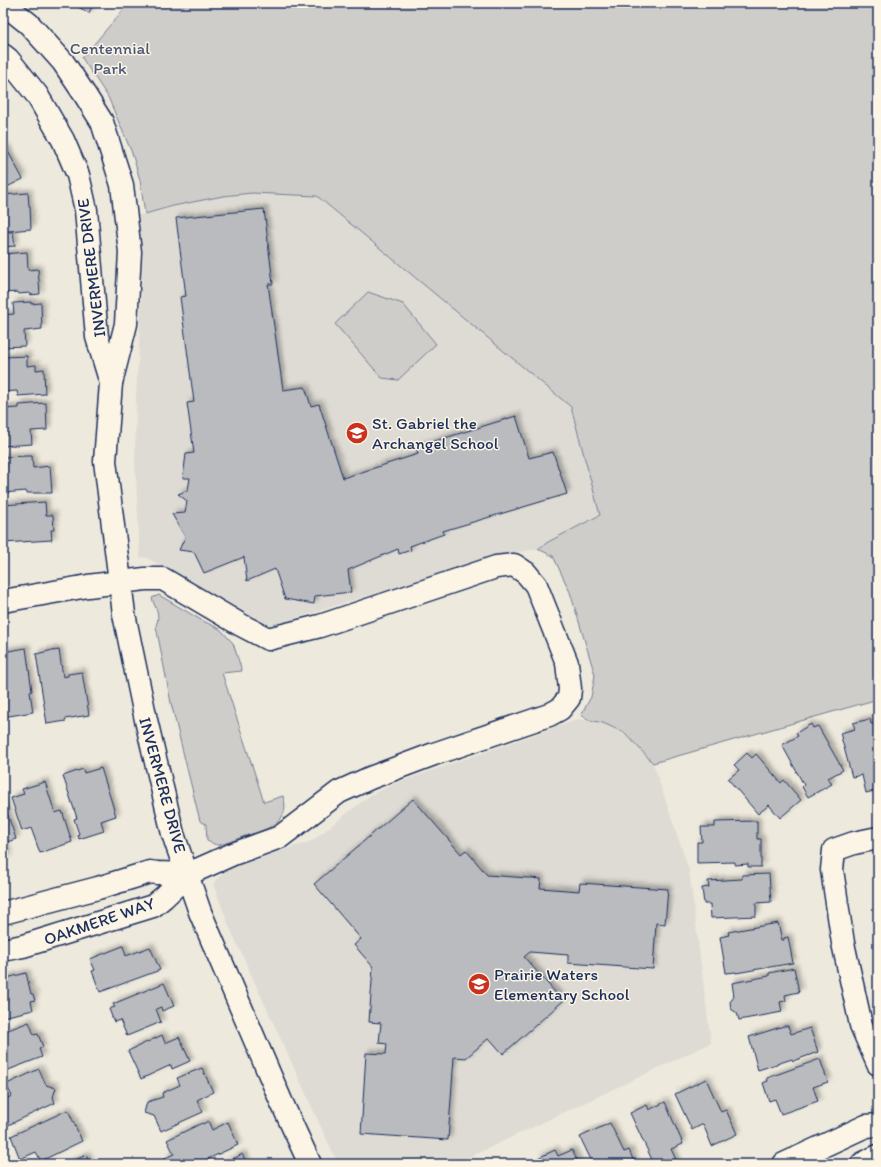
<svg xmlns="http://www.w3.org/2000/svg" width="881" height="1167" viewBox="0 0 881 1167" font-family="Itim,sans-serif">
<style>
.built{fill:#dedbd4}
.green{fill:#cfcdca;stroke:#757e94}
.building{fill:#babbbe;stroke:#1b2f5e;filter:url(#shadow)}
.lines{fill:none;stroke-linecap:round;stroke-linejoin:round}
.minor-casing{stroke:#1b2f5e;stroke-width:25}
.minor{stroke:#fcf5e5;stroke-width:22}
.labels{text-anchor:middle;stroke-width:3;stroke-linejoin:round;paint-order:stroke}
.park-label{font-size:17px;fill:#485679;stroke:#fcf5e5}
.street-label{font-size:17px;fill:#1b2f5e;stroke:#fcf5e5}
.poi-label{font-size:17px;fill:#1b2f5e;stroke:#fcf5e5;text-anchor:start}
</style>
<defs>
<filter id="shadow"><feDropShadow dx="3.5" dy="-3.5" stdDeviation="2" flood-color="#0004"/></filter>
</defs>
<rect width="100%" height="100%" fill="#eee9dd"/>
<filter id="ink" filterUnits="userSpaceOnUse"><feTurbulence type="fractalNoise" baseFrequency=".025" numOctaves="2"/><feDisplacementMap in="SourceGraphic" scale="8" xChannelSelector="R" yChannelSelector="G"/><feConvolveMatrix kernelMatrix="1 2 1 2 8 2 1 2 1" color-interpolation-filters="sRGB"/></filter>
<g filter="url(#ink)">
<!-- built -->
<g class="built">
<polygon points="252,193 317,196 571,407 600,515 548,542 538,549 512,553 477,562 379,592 281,623 268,625 147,558 140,557 135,459 136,395 140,330 143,253 138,215 145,214 173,206 223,196"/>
<polygon points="579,719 603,723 625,733 653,763 689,870 711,1043 455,1164 338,1164 229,926 213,884 228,867 312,841 369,796 396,783"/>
</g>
<!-- green -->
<g class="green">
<polygon points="129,3 878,3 878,699 653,763 625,733 603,723 589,720 581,715 591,697 595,675 570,592 553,556 538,549 548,542 600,515 571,407 317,196 252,193 223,196 173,206 145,214 140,180 132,153 108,97 82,58"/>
<polygon points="368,292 403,304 436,344 398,380 382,378 335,324"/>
<path d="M159 595 201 620 220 629 233 643 242 671 222 673 264 802 283 796C293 825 262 830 242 837 237 839 222 845 218 845 215 845 210 842 207 841L206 824 200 821 171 703 156 626C161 612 155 609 152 598Z"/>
</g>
<!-- building -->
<g class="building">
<polygon points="71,3 94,3 89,13"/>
<polygon points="6,148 23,179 3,189 3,149"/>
<polygon points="28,193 29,206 30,206 31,229 8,231 9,232 13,232 15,246 3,247 3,195"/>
<polygon points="264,209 273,284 268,284 283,390 305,387 311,406 319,404 343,478 418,454 416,447 516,416 529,458 553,452 567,494 443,531 444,534 410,546 411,550 399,554 398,549 348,570 351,592 315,596 314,604 285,599 275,569 247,581 244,557 204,573 194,552 179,550 185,537 172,514 185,513 187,501 178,494 188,490 190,478 183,478 186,454 194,453 187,403 194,402 180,297 186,296 176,218"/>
<polygon points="27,252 28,270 38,269 40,294 30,295 30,293 18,294 18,292 3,293 3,254"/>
<polygon points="31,302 31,304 41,303 42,329 24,331 25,346 3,347 3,315 14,314 13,303"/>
<polygon points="27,356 27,366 36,365 36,370 44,369 45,394 18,396 17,391 3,392 3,357"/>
<polygon points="46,403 47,430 31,431 32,444 3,446 3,409 19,408 19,405"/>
<polygon points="28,456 32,456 33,468 50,466 52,493 26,493 26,491 3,493 3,457"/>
<polygon points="45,502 46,515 53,515 54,530 51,530 52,540 3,543 3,505"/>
<polygon points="26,648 32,691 30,692 33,712 3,717 3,668 4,668 3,652"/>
<polygon points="53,650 53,651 59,650 63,677 68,676 68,674 82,672 89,715 65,719 66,721 47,724 36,654"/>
<polygon points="870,719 871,724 878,723 878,790 866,793 862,775 852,777 840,733 855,729 853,723"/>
<polygon points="811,724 813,728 818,726 843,770 828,778 832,784 808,797 802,787 804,785 782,745 798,736 796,733"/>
<polygon points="747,753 752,758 756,754 781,783 784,780 801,800 780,818 769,805 758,814 728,779 739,770 734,765"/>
<polygon points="101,768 116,816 101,821 104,831 79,839 78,835 79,834 74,819 77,818 63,776 83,769 84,773"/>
<polygon points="45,782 55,813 62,811 72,842 40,853 31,828 22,831 11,798 24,794 22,789"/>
<polygon points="413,799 461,854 466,850 487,875 541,879 540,888 579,891 580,883 668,889 665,924 656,923 653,969 568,963 568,955 530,952 524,957 563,1001 503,1054 489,1038 466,1058 454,1057 448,1140 361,1134 366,1053 386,1054 387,1044 379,1043 381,1023 369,1022 373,967 354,945 361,939 314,884"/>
<polygon points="3,801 16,839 4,843 8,858 3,860"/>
<polygon points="757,821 757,839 761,839 761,867 748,867 748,864 735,865 735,862 697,863 697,842 702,842 701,827 715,827 715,822"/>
<polygon points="769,874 771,902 756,903 756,916 711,918 710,904 704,904 702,888 709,887 708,881 742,879 742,875"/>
<polygon points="778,923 782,940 784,940 784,938 788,937 793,963 736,973 736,972 726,973 720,937 729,935 728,932"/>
<polygon points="123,946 126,956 150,947 160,970 100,992 92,971 95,970 90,959"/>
<polygon points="794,968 799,992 785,995 786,1001 780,1002 782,1012 739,1020 737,1013 731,1009 730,1002 734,997 732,983 769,976 769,973"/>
<polygon points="26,973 31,994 33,994 35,1000 31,1001 33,1010 3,1017 3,979"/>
<polygon points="164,983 174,1006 162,1011 161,1007 156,1009 161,1022 127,1036 120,1020 114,1022 109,1009 115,1007 113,1004"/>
<polygon points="29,1022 34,1035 38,1034 43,1047 39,1049 42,1057 3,1072 3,1032"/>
<polygon points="784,1026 788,1026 791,1034 810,1028 818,1052 793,1061 792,1059 758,1070 749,1037"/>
<polygon points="162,1035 165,1043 179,1037 190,1061 172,1069 171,1065 141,1079 128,1051"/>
<polygon points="820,1059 828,1082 813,1087 818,1101 781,1114 775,1099 769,1101 763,1083 768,1081 767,1078"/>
<polygon points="202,1068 213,1092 197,1100 203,1112 161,1131 154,1116 144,1113 147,1102 163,1097 162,1093 180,1085 177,1078"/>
<polygon points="39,1069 46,1085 56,1088 53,1097 55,1103 6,1126 3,1119 3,1100 12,1096 6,1085 9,1083"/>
<polygon points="706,1079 721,1112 726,1110 737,1134 712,1146 703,1124 692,1130 675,1094"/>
<polygon points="665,1102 683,1144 671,1149 677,1162 673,1164 654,1164 630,1113 647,1105 649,1110"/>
<polygon points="68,1110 82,1141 41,1161 36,1152 20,1159 11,1136"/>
<polygon points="208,1121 212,1130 228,1122 238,1145 197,1164 168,1164 165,1158 174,1154 167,1140 202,1123 203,1124"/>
<polygon points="610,1123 624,1152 629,1150 635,1164 593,1164 580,1137"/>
<polygon points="555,1150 558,1156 572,1150 579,1164 541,1164 538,1158"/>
<polygon points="242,1154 247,1164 222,1164 237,1157"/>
<polygon points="86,1155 90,1164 67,1164"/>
</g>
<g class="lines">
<!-- minor casing -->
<g class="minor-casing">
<g id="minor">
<polyline points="3,3 29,24 63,62 85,95 102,122 122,185 130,252 126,324 111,383 105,461 124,614 146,720 173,834 200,912 281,1101 310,1164"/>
<polyline points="3,55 8,59 37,95 63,140 78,175 86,210 97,337 111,383"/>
<polyline points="3,601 88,586 145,579 163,579 241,625 268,639 320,626 496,567 514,565 526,573 536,585 567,663 570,689 569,698 560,709 549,715 434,754 370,778 339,792 280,837 233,854 188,874 164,897 153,906 23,946 3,950"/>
<polyline points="878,838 854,843 834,850 832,870 843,943 861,1025 878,1064"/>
<polyline points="3,913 98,888 150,872 157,873 188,874"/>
<polyline points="784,1164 866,1126 878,1125"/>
<polyline points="862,1164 878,1156"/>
</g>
</g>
<!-- minor -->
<use href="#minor" class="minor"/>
</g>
</g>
<!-- icons -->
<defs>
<g id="school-disc" transform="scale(1.15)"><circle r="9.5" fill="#c8321e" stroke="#fcf5e5"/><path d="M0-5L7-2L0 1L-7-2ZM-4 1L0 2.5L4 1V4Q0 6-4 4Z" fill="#fff"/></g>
</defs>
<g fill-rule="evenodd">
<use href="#school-disc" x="357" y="433"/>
<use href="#school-disc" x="479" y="984"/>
</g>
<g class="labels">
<!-- park labels -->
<g class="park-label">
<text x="110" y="54">Centennial<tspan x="110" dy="20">Park</tspan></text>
</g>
<!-- street labels -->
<g class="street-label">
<text transform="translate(91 268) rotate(-97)" y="6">INVERMERE DRIVE</text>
<text transform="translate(163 785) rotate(75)" y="6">INVERMERE DRIVE</text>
<text transform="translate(99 921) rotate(-19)" y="6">OAKMERE WAY</text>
</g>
<!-- poi labels -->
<g class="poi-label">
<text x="372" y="429">St. Gabriel the<tspan x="372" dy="20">Archangel School</tspan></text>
<text x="494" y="980">Prairie Waters<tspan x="494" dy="20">Elementary School</tspan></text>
</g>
</g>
<!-- margin -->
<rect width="881" height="1167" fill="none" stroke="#fcf5e5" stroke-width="16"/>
<rect x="8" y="8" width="865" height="1151" fill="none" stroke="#1b2f5e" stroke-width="1.5" filter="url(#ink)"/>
</svg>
